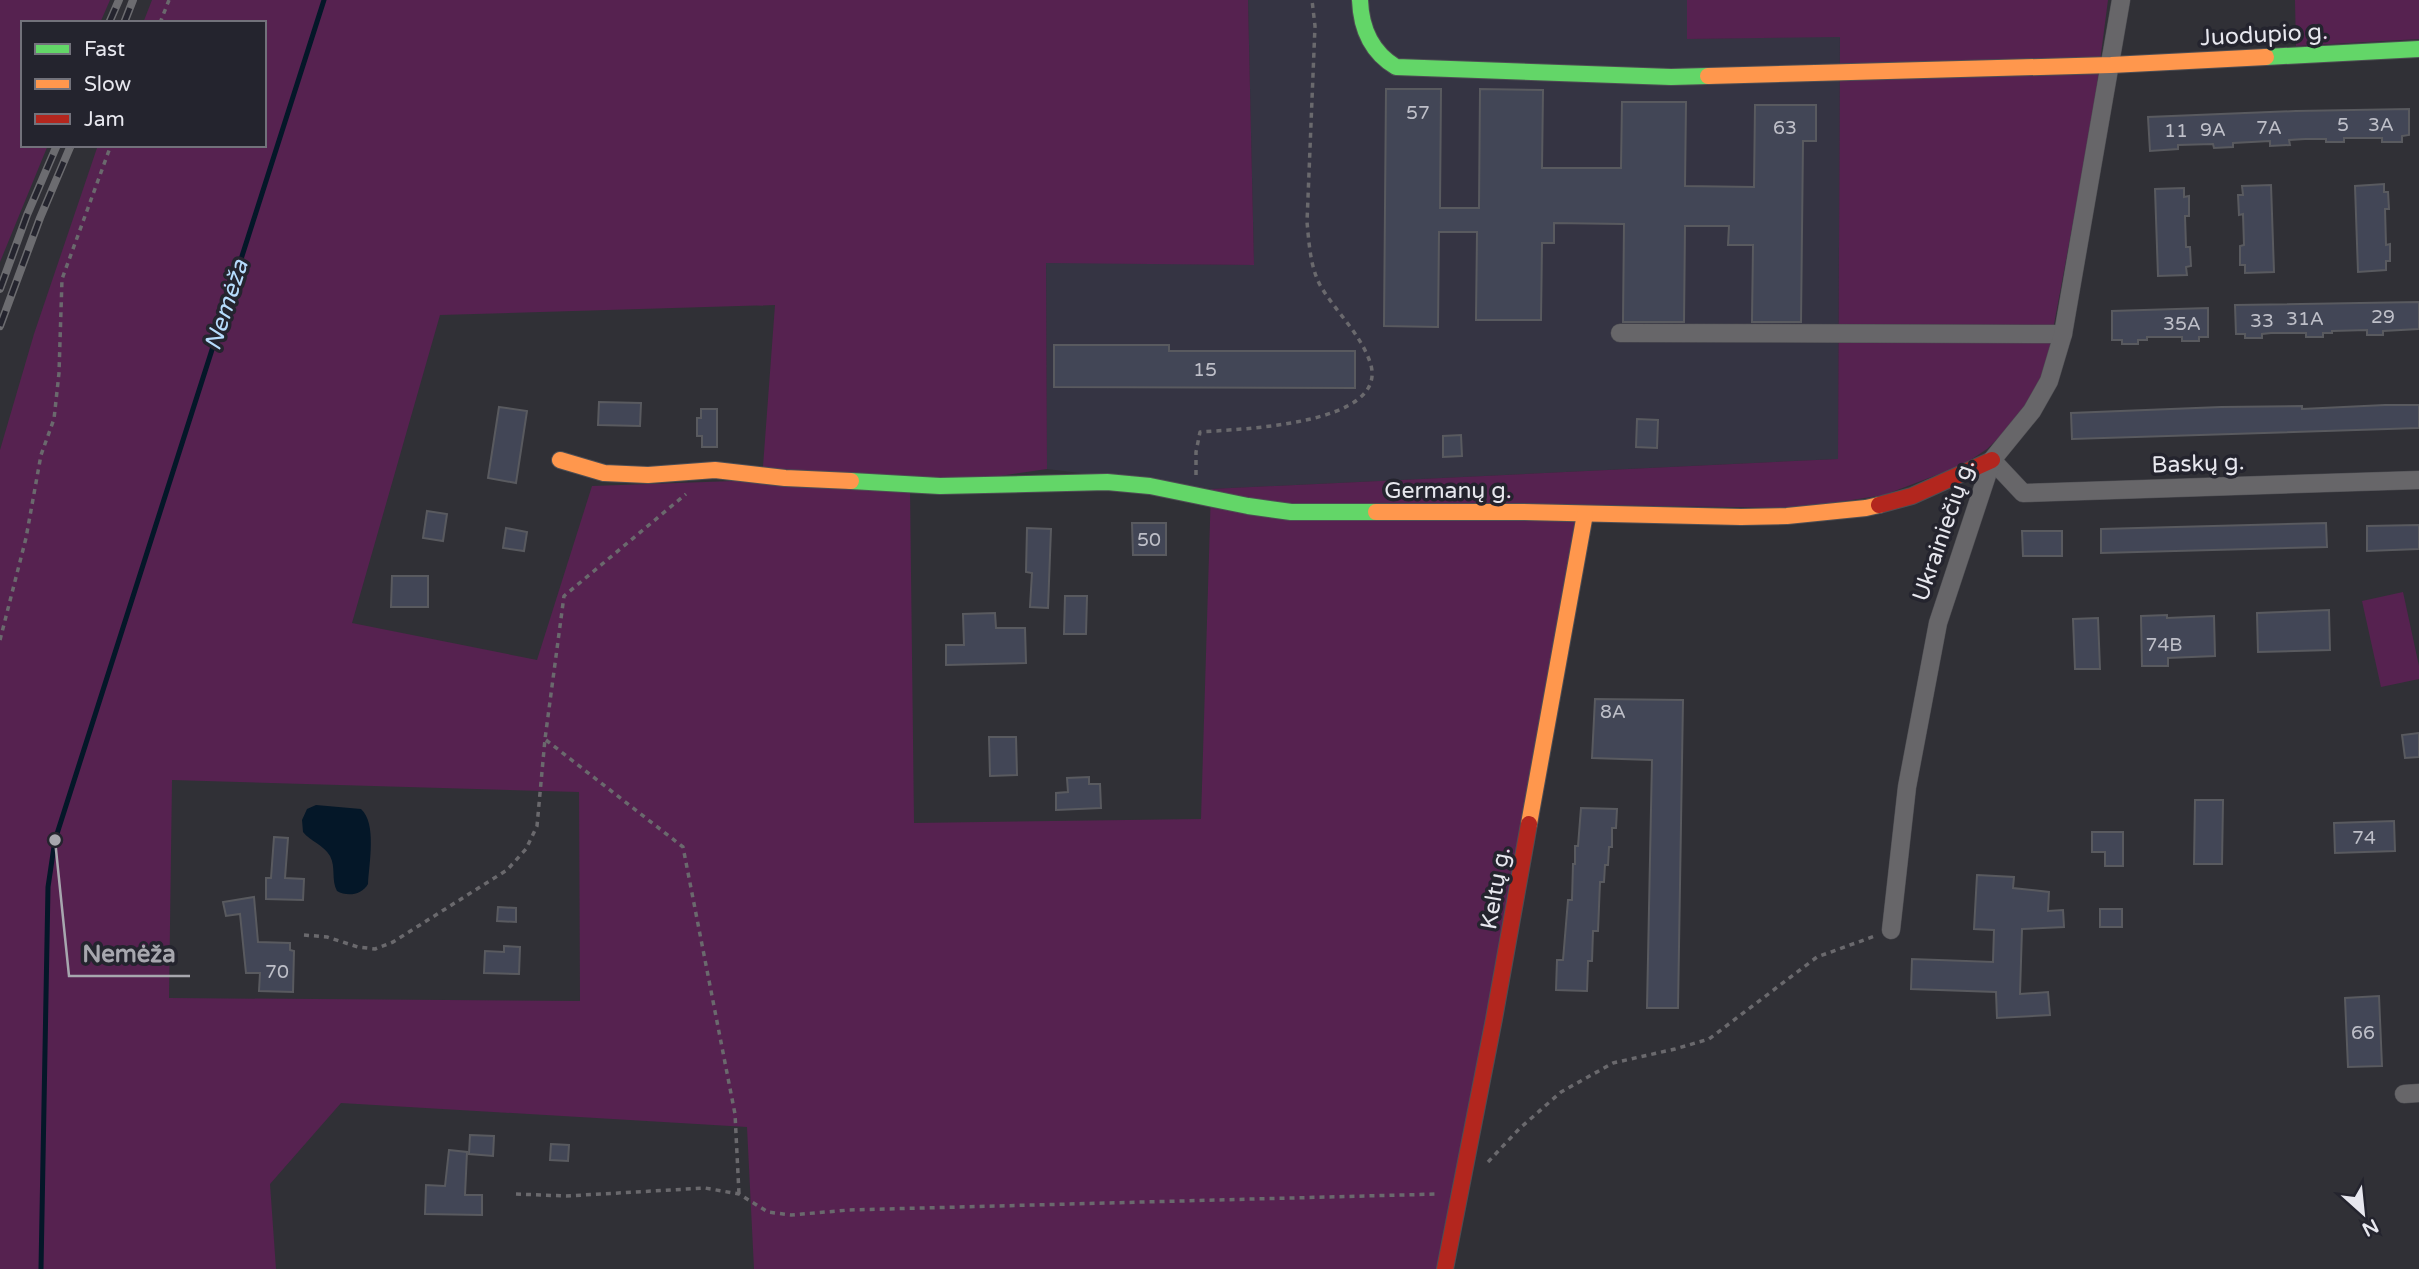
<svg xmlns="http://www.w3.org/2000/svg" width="2419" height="1269" viewBox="0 0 2419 1269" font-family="'Varela Round',sans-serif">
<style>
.built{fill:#353443}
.green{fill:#562250;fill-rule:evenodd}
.water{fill:#041728}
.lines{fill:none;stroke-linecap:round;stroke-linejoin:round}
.stream{stroke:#041728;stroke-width:5}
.building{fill:#424656;stroke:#595a5f;stroke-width:2}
.street-casing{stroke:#4e4e53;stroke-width:19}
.fast-casing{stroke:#4e4e53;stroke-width:18}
.slow-casing{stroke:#4e4e53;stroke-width:18}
.jam-casing{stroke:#4e4e53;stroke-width:18}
.path{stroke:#6a696d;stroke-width:3.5;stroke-dasharray:5 5;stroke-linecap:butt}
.street{stroke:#676669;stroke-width:18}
.fast{stroke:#63d668;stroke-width:16}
.slow{stroke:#ff974d;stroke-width:16}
.jam{stroke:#b3261e;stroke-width:16}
.rail-casing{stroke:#6c6c70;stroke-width:8}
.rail{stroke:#24242e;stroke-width:5;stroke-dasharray:16;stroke-linecap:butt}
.labels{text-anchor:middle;stroke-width:7;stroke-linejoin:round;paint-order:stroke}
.number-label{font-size:19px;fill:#bebfc8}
.street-label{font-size:23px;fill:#e7e7ee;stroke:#24242e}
.water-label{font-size:24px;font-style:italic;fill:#b6dcfc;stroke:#24242e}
.leader{fill:none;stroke:#a7a7ae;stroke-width:2.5}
.callout-dot{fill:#a7a7ae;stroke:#24242e;stroke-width:2.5}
.callout-label{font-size:24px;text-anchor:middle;font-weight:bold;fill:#a7a7ae;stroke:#24242e;stroke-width:7;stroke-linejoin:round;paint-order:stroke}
</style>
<rect width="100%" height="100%" fill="#303036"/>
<!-- built -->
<polygon class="built" points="1248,0 1687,0 1687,39 1840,36 1838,459 1211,489 1047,469 1046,262 1254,265"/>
<!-- green -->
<g class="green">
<polygon points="0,0 110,0 100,23 23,23 23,145 48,145 0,262"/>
<path d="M152 0H1248L1254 265 1046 263 1047 469 910 489 914 823 1201 819 1211 489 1838 459 1840 37 1687 39V0H2108L2093 115 2047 362 2032 399 2012 425 1987 449 1963 465 1884 495 1800 508 1587 505 1438 1269H754L747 1127 341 1103 270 1184 276 1269H0V450L34 334 98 145H264V23H143ZM775 305 762 480 592 486 537 660 352 623 440 315ZM172 780 579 792 580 1001 169 998Z"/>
<polygon points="2295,0 2419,0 2419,39 2296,46"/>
<polygon points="2403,592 2419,666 2419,679 2381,687 2362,601"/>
</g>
<!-- water -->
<path class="water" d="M316 805 361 809C377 823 369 864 368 884 362 895 347 897 337 891 331 880 336 867 330 856 324 845 310 841 303 832L302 820 307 809Z"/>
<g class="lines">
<!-- stream -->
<polyline class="stream" points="41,1269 48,887 55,840 324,0"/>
</g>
<!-- building -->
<g class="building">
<polygon points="1386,89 1441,89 1440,208 1479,208 1480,89 1543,90 1542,168 1621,168 1622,102 1686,102 1685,186 1754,187 1755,105 1816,105 1816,141 1803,141 1801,322 1752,322 1753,245 1728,245 1729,226 1685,226 1684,322 1623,322 1624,224 1554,223 1554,243 1542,243 1541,320 1476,320 1477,232 1439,232 1438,327 1384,326"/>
<polygon points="2409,109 2409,135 2402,136 2402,142 2382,142 2382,138 2344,138 2344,142 2326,142 2326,139 2305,139 2289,140 2290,145 2270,146 2270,141 2233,143 2233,147 2214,148 2213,144 2178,145 2178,149 2150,151 2148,117 2296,111"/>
<polygon points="2384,184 2384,192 2388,192 2389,209 2385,209 2386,245 2390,244 2390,261 2386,261 2386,270 2358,272 2355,186"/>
<polygon points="2271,185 2274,272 2245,273 2245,265 2240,265 2240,246 2244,245 2243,214 2239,215 2238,195 2243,195 2242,186"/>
<polygon points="2184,188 2184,197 2189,196 2189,216 2185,216 2186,247 2190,247 2191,266 2186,267 2187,275 2158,276 2155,189"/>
<polygon points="2419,302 2419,329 2383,331 2383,335 2367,335 2367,330 2332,331 2332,333 2323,333 2323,337 2306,337 2306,333 2271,333 2262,334 2262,338 2245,338 2245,334 2236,334 2235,305"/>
<polygon points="2208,308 2208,337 2199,337 2199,341 2182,341 2182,337 2147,337 2147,340 2138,340 2138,344 2122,344 2122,340 2112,340 2112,311"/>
<polygon points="1054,345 1169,345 1169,351 1355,351 1355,388 1054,387"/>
<polygon points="599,402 641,403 640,426 598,425"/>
<polygon points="2385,405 2419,405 2419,428 2072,439 2071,413 2221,407 2302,406 2302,409"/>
<polygon points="499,407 527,411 516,483 488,478"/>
<polygon points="701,409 717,409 717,447 702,447 702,436 697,436 697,418 701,418"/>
<polygon points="1637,419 1658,420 1657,448 1636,447"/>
<polygon points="1461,435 1462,456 1443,457 1443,436"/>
<polygon points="427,511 447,514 443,541 423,538"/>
<polygon points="1132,523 1166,523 1166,555 1133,555"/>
<polygon points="2326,523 2327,547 2101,553 2101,529"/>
<polygon points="2419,525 2419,549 2367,551 2367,526"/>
<polygon points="506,528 527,532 524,551 503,548"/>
<polygon points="1027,528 1051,529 1048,608 1030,607 1032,573 1026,572"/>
<polygon points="2022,531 2062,531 2062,556 2023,556"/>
<polygon points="392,576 428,576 428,607 391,607"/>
<polygon points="1065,596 1087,596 1086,634 1064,634"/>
<polygon points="2329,610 2330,650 2258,652 2257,613"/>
<polygon points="995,613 996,628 1025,628 1026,663 946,665 946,645 964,645 963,614"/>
<polygon points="2167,615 2167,618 2214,616 2215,656 2168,658 2168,666 2142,666 2141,616"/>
<polygon points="2098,618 2100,669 2075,669 2073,619"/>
<polygon points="1595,699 1683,700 1678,1008 1647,1008 1652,760 1592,758"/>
<polygon points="2419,733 2419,757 2405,758 2402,735"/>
<polygon points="989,737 1016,737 1017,775 990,776"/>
<polygon points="1089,777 1089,784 1100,784 1101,808 1056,810 1056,793 1068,792 1067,778"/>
<polygon points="2195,800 2223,800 2222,864 2194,864"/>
<polygon points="1581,808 1617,809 1616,828 1612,828 1612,847 1609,847 1608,865 1605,865 1604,882 1600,882 1598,931 1593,931 1592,961 1588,961 1587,991 1556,990 1557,960 1563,960 1568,900 1572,900 1573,864 1575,864 1575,846 1578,846"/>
<polygon points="2394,821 2395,851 2335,853 2334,823"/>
<polygon points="2092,832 2123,832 2123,866 2105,866 2105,852 2092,852"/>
<polygon points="274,837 288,838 285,878 304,879 303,900 266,899 266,878 271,878"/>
<polygon points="1977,875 2014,877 2013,888 2049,892 2048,911 2063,910 2064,927 2022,929 2020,994 2048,992 2050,1015 1997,1018 1996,992 1911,989 1912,959 1993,962 1994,930 1974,929"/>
<polygon points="254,897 258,942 290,943 290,950 294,951 293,992 259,991 260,973 246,973 240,914 226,916 223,902"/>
<polygon points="498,907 516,908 516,922 497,921"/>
<rect x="2100" y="909" width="22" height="18"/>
<polygon points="504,946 520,947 519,974 484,973 485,951 504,952"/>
<polygon points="2379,996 2382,1066 2348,1067 2345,998"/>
<polygon points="470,1135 494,1136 493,1156 469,1154"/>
<polygon points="551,1144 569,1145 568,1161 550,1160"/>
<polygon points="449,1150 467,1152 465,1195 482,1195 482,1215 425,1214 426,1185 445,1186"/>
</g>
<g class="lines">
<!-- street casing -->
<g class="street-casing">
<g id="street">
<polyline points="1620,333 2063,334"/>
<polyline points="1992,460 2023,493 2419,480"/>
<polyline points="1891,930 1907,787 1938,623 1992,460 2032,411 2049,381 2063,334 2121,0"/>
<polyline points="2404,1094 2419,1093"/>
</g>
</g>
<!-- fast casing -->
<g class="fast-casing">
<g id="fast">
<path d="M1360 0C1361 29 1371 52 1396 67L1671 77 1708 76"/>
<polyline points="2266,57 2419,49"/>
<polyline points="851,481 940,486 1107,482 1150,486 1248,506 1291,512 1376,512"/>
</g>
</g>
<!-- slow casing -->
<g class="slow-casing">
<g id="slow">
<polyline points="1708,76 2111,65 2266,57"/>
<polyline points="560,460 604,473 648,475 715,470 785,478 851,481"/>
<polyline points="1376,512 1522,512 1741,517 1787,516 1866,508 1879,505"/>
<polyline points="1529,824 1585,514"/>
</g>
</g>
<!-- jam casing -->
<g class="jam-casing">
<g id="jam">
<polyline points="1879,505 1912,496 1992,460"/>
<polyline points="1445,1269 1494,1019 1529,824"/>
</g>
</g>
<!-- path -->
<g class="path">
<polyline points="160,23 169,0"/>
<path d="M1196 475V452L1200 432C1236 429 1392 426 1370 362 1360 333 1335 311 1320 285 1310 266 1309 242 1307 222L1315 26 1312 0"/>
<polyline points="0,640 26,538 41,455 54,419 59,373 62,279 111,145"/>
<polyline points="546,740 683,847 735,1114 739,1194"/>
<polyline points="304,935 327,937 358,947 375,949 393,942 507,870 526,849 537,826 545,739 564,596 686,494"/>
<polyline points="1488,1162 1519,1129 1561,1092 1613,1063 1675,1049 1709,1039 1817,957 1875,936"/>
<polyline points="516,1194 566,1196 705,1188 739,1194 768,1212 791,1215 849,1210 1438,1194"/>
</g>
<!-- street -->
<use href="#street" class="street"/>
<!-- fast -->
<use href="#fast" class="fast"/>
<!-- slow -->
<use href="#slow" class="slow"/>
<!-- jam -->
<use href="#jam" class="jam"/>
<!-- rail casing -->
<g class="rail-casing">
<g id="rail">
<polyline points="109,23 119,0"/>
<polyline points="124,23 133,0"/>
<polyline points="0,289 27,215 57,145"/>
<polyline points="0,326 40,218 71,145"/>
</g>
</g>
<!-- rail -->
<use href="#rail" class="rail"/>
</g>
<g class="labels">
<!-- number labels -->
<g class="number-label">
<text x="1418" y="119">57</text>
<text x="2343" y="131">5</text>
<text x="2381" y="131">3A</text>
<text x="1785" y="134">63</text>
<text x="2269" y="134">7A</text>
<text x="2213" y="136">9A</text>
<text x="2176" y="137">11</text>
<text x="2383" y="323">29</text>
<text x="2305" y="325">31A</text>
<text x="2262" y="327">33</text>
<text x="2182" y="330">35A</text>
<text x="1205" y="376">15</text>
<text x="1149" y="546">50</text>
<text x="2164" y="651">74B</text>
<text x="1613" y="718">8A</text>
<text x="2364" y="844">74</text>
<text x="277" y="978">70</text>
<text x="2363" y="1039">66</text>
</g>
<!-- street labels -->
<g class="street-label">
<text transform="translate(2264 34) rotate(-3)" y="8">Juodupio g.</text>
<text transform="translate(2198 463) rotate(-2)" y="8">Baskų g.</text>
<text x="1448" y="498">Germanų g.</text>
<text transform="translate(1943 530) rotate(-71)" y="8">Ukrainiečių g.</text>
<text transform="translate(1495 888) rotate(-80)" y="8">Keltų g.</text>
</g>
<!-- water labels -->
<g class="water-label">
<text transform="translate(226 305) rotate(-72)" y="8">Nemėža</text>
</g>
</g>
<!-- callouts -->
<path class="leader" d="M55 840L69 976H190"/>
<circle class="callout-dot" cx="55" cy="840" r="7"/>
<g class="callout-label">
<text x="129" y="962">Nemėža</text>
</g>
<!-- legend -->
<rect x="21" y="21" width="245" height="126" fill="#24242e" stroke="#72727b" stroke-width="2"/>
<rect x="35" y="44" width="35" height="10" fill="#63d668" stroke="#72727b" stroke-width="2"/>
<text x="84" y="56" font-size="21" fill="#e7e7ee">Fast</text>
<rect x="35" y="79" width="35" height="10" fill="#ff974d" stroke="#72727b" stroke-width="2"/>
<text x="84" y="91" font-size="21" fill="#e7e7ee">Slow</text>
<rect x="35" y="114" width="35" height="10" fill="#b3261e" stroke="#72727b" stroke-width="2"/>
<text x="84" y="126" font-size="21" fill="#e7e7ee">Jam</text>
<!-- north arrow -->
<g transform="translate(2363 1213) rotate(153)" stroke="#24242e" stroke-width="5" paint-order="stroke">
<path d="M0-5L12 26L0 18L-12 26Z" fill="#e7e7ee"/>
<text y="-10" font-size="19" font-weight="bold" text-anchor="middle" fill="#e7e7ee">N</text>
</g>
</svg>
